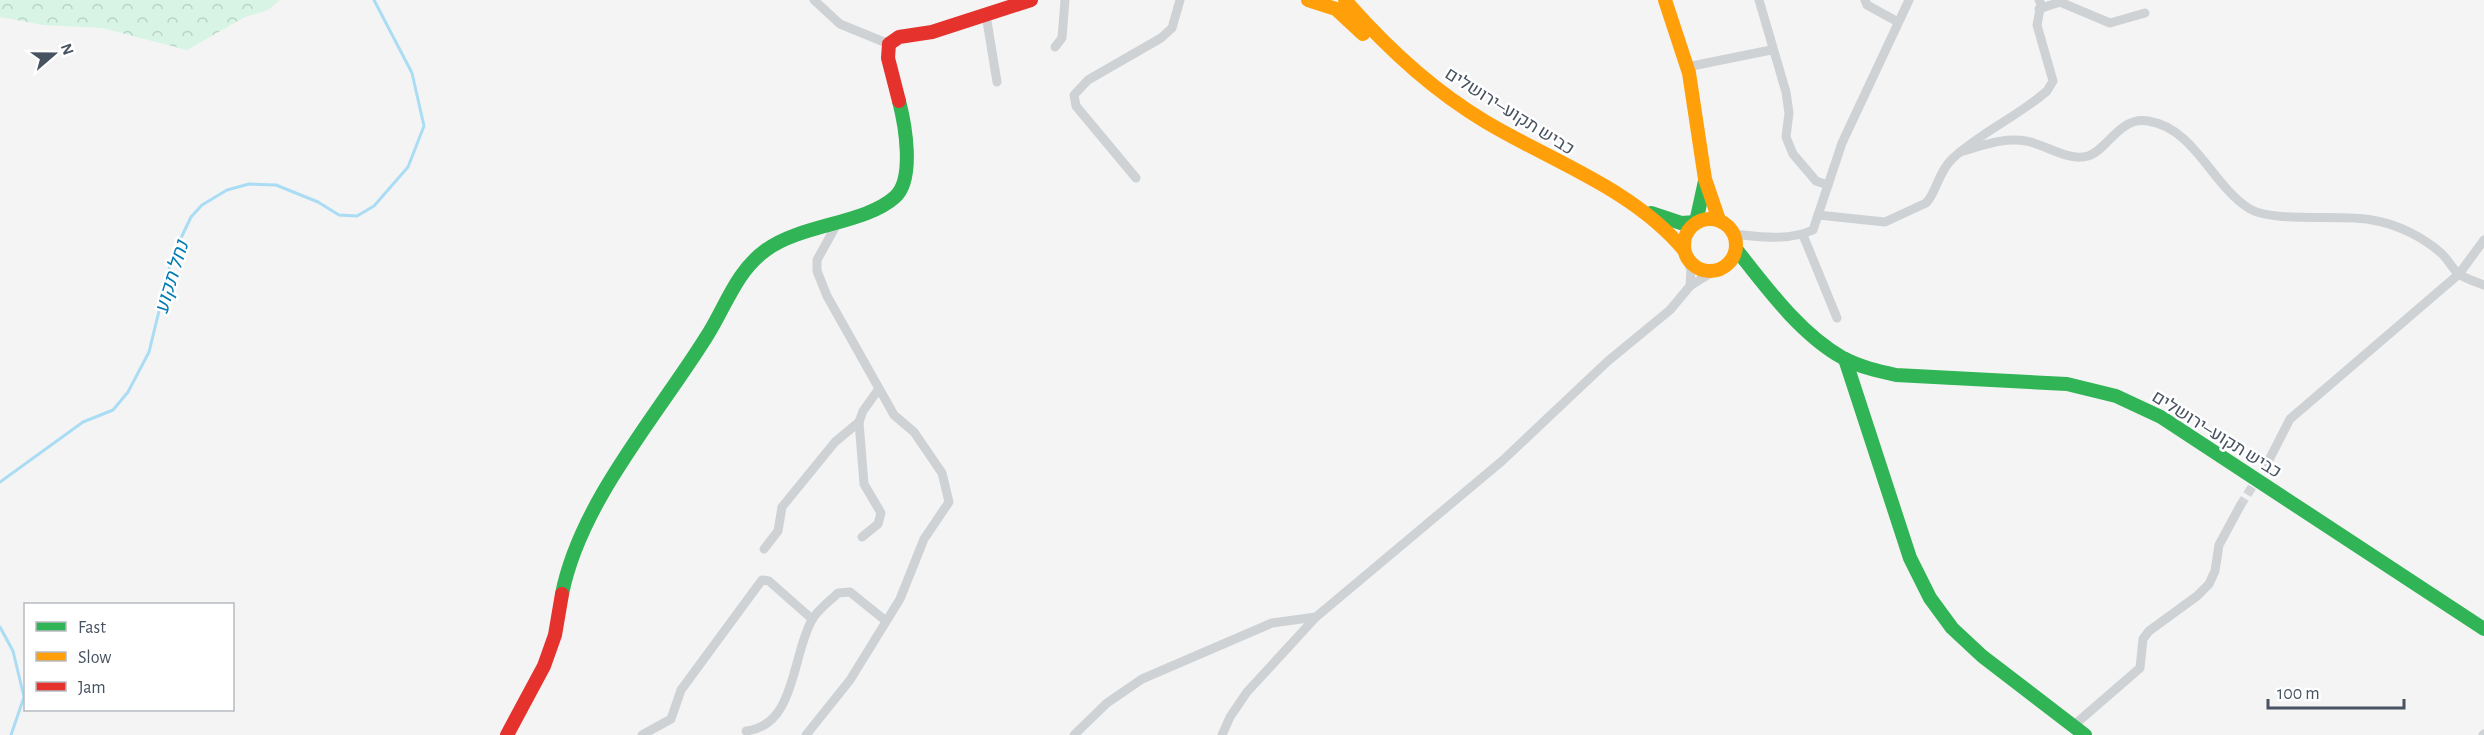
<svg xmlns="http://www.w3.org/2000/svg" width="2484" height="735" viewBox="0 0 2484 735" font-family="'Alegreya Sans',Heebo,sans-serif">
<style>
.forest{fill:url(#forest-crowns)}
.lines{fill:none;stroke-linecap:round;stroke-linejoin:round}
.stream{stroke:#aaddf4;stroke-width:3}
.street-tunnel{stroke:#d2d4d7;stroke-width:9;stroke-dasharray:9 4.5;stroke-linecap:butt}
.street{stroke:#cfd2d5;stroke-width:9}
.fast{stroke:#30b455;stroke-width:14}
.slow{stroke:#ff9f0a;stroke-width:14}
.jam{stroke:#e5322d;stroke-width:14}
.labels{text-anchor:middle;stroke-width:5;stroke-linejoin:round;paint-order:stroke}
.street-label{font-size:18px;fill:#485362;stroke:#fff}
.water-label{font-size:20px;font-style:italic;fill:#017cb4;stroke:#fff}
</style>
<defs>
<pattern id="forest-crowns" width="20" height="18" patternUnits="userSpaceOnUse" patternTransform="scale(1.5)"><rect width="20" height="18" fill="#d7f4e5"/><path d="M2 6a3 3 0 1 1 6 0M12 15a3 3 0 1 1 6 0" fill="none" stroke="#bad3c7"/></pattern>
</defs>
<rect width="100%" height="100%" fill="#f4f4f4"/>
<!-- forest -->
<polygon class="forest" points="0,0 280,0 268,10 245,17 187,50 102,28 43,25 0,17"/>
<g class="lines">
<!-- stream -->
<g class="stream">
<polyline points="0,482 83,422 113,410 128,392 149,352 170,266 181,238 191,217 202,205 227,190 249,184 276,185 318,202 339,215 357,216 374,206 408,167 424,126 412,73 374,0"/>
<polyline points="0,627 13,651 24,697 11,735"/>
</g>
<!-- street-tunnel -->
<polyline class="street-tunnel" points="2240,506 2269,460"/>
<!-- street -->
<g class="street">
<polyline points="814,0 840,24 889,44"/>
<polyline points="1759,0 1786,92 1789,113 1786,137 1793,154 1816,181 1828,185"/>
<polyline points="1865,0 1867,5 1898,22"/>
<polyline points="2039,9 2060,2 2110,23 2145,13"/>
<polyline points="986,15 997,82"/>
<polyline points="1055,47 1062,38 1065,0"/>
<polyline points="1687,67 1771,50"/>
<path d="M1960 152C1982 146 2003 137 2026 141 2045 144 2068 162 2088 156 2107 151 2119 116 2148 121 2195 128 2212 186 2250 209 2274 223 2342 214 2372 220 2397 224 2423 237 2441 253 2448 259 2452 269 2459 274 2466 279 2476 282 2484 285"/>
<polyline points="1136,178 1076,106 1074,95 1088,80 1161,38 1172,28 1180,0"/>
<path d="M1818 215 1885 222 1926 203C1937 192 1937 174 1952 159 1981 132 2017 117 2047 91L2053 81 2037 25 2041 4 2039 0"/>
<path d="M1734 234C1762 237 1788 241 1813 230L1842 143 1909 0"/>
<polyline points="1803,235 1837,318"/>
<polyline points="1687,258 1691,270 1690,286"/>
<polyline points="2269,460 2290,419 2459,274 2484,240"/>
<polyline points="862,537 878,524 881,513 864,484 859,422 863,411 878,390"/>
<polyline points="764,549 778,531 782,507 835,442 859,422"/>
<polyline points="2073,726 2140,668 2143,639 2149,631 2197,596 2209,584 2215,571 2219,545 2240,506"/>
<path d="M746 731C796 726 792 654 812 620 817 610 830 601 838 593L850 592 886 621"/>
<polyline points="642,735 671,719 681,690 762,580 769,581 812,619"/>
<polyline points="806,735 850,680 900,599 924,539 949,502 942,473 914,432 894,415 827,296 817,271 817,260 838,222"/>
<polyline points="1074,735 1107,703 1142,679 1272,623 1316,617"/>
<polyline points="1222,735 1230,717 1247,692 1316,617 1502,461 1608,361 1670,310 1690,286 1714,271"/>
<polyline points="2483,735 2484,734"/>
</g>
<!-- fast -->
<g class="fast">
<polyline points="1651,213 1681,223 1696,222"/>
<polyline points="1696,222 1705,181"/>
<path d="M1736 249C1766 287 1800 334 1843 358 1860 367 1878 371 1896 375L2067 384 2116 396 2161 417 2484 629"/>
<polyline points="1845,359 1910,558 1930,598 1952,628 1982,656 2085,735"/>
<path d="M562 594C580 503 656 417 705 339 725 309 735 272 766 250 801 224 865 224 895 197 915 179 905 124 899 101"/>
</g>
<!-- slow -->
<g class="slow">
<polyline points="1308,0 1336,9 1363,34"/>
<path d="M1345 0C1386 47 1432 90 1486 122 1553 162 1633 189 1684 250"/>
<polyline points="1665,0 1689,73 1705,179 1719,220"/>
<circle cx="1710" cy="245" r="26"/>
</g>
<!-- jam -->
<g class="jam">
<polyline points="899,101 888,58 889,44 899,37 932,32 1031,0"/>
<polyline points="507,735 544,666 555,635 562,594"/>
</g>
</g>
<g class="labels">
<!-- street labels -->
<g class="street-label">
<text transform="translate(1510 111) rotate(32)" y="6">כביש תקוע–ירושלים</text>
<text transform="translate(2217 434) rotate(32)" y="6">כביש תקוע–ירושלים</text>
</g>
<!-- water labels -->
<g class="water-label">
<text transform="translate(171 277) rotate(-73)" y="7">נחל תקוע</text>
</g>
</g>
<!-- legend -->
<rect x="24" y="603" width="210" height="108" fill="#ffffff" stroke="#b6bac0" stroke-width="1.5"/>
<rect x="36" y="622" width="30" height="9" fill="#30b455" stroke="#b6bac0" stroke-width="1.5"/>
<text x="78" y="633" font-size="18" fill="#485362">Fast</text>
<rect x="36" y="652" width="30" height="9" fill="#ff9f0a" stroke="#b6bac0" stroke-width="1.5"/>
<text x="78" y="663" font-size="18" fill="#485362">Slow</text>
<rect x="36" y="682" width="30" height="9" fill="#e5322d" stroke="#b6bac0" stroke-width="1.5"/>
<text x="78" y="693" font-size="18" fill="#485362">Jam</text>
<!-- north arrow -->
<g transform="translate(54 54) rotate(70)" stroke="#ffffff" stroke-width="4.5" paint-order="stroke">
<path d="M0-4.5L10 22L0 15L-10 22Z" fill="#485362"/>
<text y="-9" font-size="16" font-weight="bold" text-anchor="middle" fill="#485362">N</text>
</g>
<!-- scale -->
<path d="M2268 699v9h136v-9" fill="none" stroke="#485362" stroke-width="3"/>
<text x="2277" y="699" font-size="18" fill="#485362" stroke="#ffffff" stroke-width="4.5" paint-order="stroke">100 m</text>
</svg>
